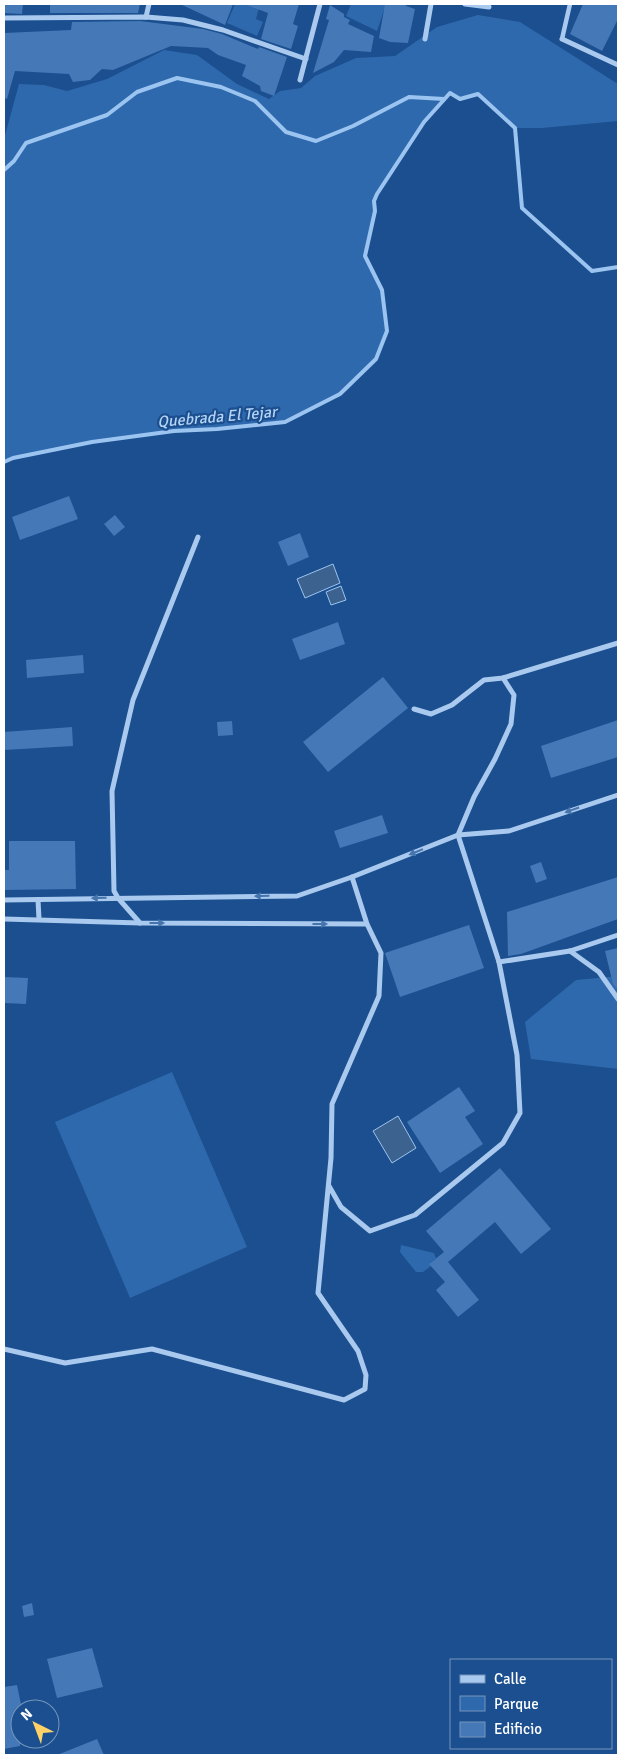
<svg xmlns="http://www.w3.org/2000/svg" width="622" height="1759" viewBox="0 0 622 1759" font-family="Signika,sans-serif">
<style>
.green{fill:#2e69ad}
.water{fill:#3c6290;stroke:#9cc4f0}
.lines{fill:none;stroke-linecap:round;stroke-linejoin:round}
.stream{stroke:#9cc4f0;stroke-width:4}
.building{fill:#4478b7}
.pedestrian{stroke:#a9c9ee;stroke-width:4.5}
.minor{stroke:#a9c9ee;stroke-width:5}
.oneway{fill:#4674ac}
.labels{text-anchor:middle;stroke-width:4.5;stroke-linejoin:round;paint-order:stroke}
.water-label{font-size:16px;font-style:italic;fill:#b5d3f5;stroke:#1b4f8f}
</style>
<rect width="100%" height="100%" fill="#1b4f8f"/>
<!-- green -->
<g class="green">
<polygon points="235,4 260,4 256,19 263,22 257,36 227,23"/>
<polygon points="351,4 386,4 377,31 346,16"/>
<path d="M478 15 520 22 618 84V121L542 128H515L478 94 463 98 450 93C420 120 400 160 377 194L374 200 375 211 365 256 382 290 387 331 376 359 340 394 285 422 217 429 174 431 92 442 13 458 4 462V139L19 84 44 85 67 91 107 79 164 50 197 55 237 84 269 99 280 91 301 88 315 76 356 58 395 56 437 27Z"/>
<polygon points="618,976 618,1069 531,1059 525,1022 576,980"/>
<polygon points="172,1072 247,1247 130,1298 55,1122"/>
<polygon points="401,1245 434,1253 436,1258 430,1263 431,1266 423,1272 416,1272 400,1252"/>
</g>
<!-- water -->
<g class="water">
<polygon points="333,564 340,583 305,598 297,579"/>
<polygon points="341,586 346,600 331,605 326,592"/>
<polygon points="398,1116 416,1148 392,1163 373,1131"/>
</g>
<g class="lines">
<!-- stream -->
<g class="stream">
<polyline points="4,170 14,161 26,143 107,115 137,92 177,78 221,87 255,101 286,132 316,141 353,126 409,97 444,99"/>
<polyline points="4,462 13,458 92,442 174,431 217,429 285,422 340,394 376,359 387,331 382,290 365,256 375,211 374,201 377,194 424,122 450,93 460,99 478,94 515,128 522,208 592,271 618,267"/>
</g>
</g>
<!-- building -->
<g class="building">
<polygon points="4,4 23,4 22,14 4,13"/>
<polygon points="50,4 140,4 138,13 50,13"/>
<polygon points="180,4 233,4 225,25"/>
<polygon points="248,4 299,4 293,24 298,26 291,49 261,39 268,13 247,5"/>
<polygon points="385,4 406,4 406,6 415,9 408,43 390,42 379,38"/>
<polygon points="583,4 618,4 618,19 602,51 570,34"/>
<polygon points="330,5 344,14 344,17 350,20 348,24 374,36 371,52 344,50 334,62 313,73 329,20 326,19"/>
<polygon points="140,21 203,29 222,34 258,49 259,47 287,57 274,96 261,91 260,86 242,76 246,65 218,55 208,48 171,46 113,70 102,69 90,80 73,82 69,74 15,71 7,99 4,98 4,33 71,30 72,22"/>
<polygon points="69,496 78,519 20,540 12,517"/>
<polygon points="115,515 125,527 114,536 104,524"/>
<polygon points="300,533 309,557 288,566 278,542"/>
<polygon points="338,622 345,644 300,660 292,639"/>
<polygon points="83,655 84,673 27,678 26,660"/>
<polygon points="383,677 408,708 328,772 303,742"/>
<polygon points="618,720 618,757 551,778 541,746"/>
<polygon points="232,721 233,735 218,736 217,722"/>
<polygon points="72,727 73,746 4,750 4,732"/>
<polygon points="382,815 388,833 340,848 334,831"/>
<polygon points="9,841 75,841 76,889 5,890 5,870 9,870"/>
<polygon points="541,862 547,879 536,883 530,866"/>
<polygon points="618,877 618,919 521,954 508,956 507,912"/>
<polygon points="469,925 484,968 400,997 385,953"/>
<polygon points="618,948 618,988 616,988 613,984 605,951"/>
<polygon points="4,977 28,978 26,1004 4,1003"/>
<polygon points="459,1087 475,1111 465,1117 483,1144 440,1173 407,1122"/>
<polygon points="500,1168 551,1229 521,1254 495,1222 448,1262 479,1300 458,1317 436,1290 445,1282 429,1264 444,1252 426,1231"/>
<polygon points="32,1603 34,1615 24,1617 22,1606"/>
<polygon points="92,1648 103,1687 57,1698 47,1659"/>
<polygon points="17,1685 22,1709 20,1709 20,1746 4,1749 4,1687"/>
<polygon points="97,1739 104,1755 57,1755"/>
</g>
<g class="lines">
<!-- pedestrian -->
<polyline class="pedestrian" points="562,39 570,4"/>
<!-- minor -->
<g class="minor">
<polyline points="465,4 489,7"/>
<polyline points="146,17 149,4"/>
<polyline points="4,18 146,17 183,20 223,30 306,59"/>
<polyline points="425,39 431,4"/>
<polyline points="562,39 618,65"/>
<polyline points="300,80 320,4"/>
<polyline points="414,709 431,714 452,705 484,680 503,678 618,643"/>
<polyline points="4,900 297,896 352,877 458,835 509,831 618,795"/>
<polyline points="38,900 39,919"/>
<polyline points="4,919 140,923 367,924"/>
<polyline points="140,923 118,898 114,891 112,791 133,700 198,537"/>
<polyline points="570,951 599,972 618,999"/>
<polyline points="499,962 570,951 618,935"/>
<polyline points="329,1186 341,1207 370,1231 415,1215 503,1143 520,1113 517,1055 499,962 458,835 474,797 495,759 511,724 514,695 503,678"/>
<polyline points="4,1349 65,1363 152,1349 344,1400 365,1389 366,1375 358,1351 318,1293 331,1158 332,1104 379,996 381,953 367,924 352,877"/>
</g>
</g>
<!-- one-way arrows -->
<defs><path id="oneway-solid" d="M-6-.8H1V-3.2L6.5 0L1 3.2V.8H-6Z" transform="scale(1.25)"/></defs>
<g class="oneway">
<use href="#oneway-solid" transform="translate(572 810) rotate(161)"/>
<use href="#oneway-solid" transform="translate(416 852) rotate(158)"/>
<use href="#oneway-solid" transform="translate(262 896) rotate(179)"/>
<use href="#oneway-solid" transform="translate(99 898) rotate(179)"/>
<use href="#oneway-solid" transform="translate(157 923)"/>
<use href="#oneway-solid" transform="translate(320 924)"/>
</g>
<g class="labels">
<!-- water labels -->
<g class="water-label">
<text transform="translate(217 416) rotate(-5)" y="6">Quebrada El Tejar</text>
</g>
</g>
<!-- border -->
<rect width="622" height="1759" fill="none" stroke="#ffffff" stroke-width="10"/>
<!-- legend -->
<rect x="450" y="1659" width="162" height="90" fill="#1b4f8f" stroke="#7695bc"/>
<rect x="460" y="1675" width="25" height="8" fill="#a9c9ee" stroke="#7695bc"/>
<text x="494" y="1684" font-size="15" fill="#ffffff">Calle</text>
<rect x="460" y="1696" width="25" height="15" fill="#2e69ad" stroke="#7695bc"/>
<text x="494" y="1709" font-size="15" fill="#ffffff">Parque</text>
<rect x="460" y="1722" width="25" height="15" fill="#4478b7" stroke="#7695bc"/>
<text x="494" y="1734" font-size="15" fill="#ffffff">Edificio</text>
<!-- north arrow -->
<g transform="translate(35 1724) rotate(318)"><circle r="24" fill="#1b4f8f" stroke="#7695bc"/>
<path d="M0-4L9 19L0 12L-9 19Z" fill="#ffd166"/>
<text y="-8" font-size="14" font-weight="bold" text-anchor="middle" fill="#ffffff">N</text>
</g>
</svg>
